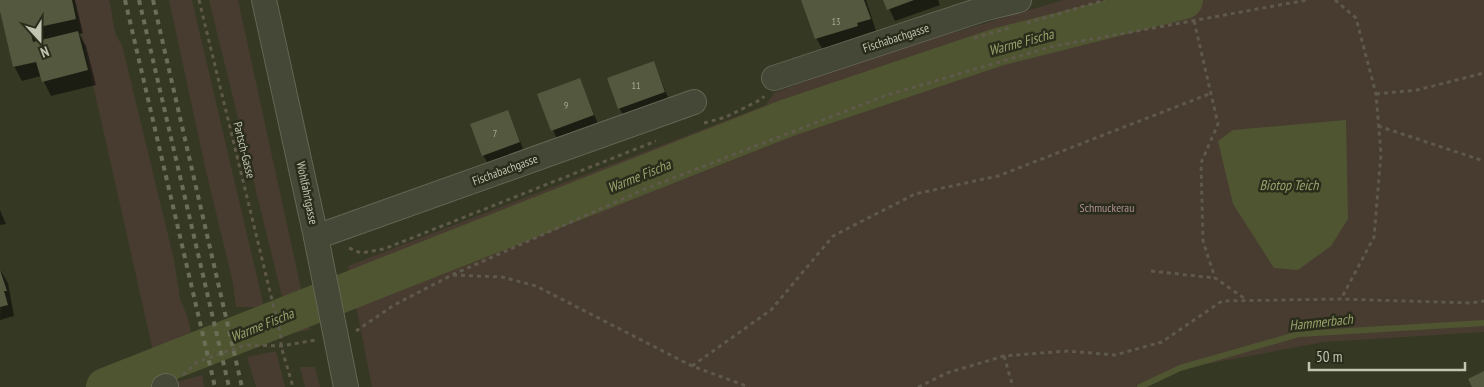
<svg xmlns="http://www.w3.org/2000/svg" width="1484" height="387" viewBox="0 0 1484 387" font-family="'PT Sans Narrow',sans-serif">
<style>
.green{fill:#483c31}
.water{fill:#4f5530}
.shadow{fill:#0007}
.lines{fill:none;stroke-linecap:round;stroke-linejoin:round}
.stream{stroke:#4f5530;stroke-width:6}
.river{stroke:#4f5530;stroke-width:38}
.building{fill:#54583f}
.street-casing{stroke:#636654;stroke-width:26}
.path{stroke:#5e594b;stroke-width:3;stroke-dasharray:4 4;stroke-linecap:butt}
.street{stroke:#454836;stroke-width:24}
.rail{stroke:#6b6f58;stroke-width:4;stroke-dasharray:5 5;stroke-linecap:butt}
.labels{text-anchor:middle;stroke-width:5;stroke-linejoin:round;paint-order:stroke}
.number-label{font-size:10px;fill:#a6aa94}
.street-label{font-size:12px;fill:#c1c5b1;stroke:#2a2d1b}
.park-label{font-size:12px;fill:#af8f95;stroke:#2a2d1b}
.water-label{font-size:14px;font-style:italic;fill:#99a16c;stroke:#2a2d1b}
</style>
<rect width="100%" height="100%" fill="#353823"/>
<!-- green -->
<g class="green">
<path d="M74 0H109C114 17 111 30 122 45L174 260 180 299 188 318 194 348 153 351Z"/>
<polygon points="169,0 192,0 264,307 236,307 233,283 206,171"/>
<polygon points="209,0 238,0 310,330 291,333"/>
<polygon points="1063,0 1484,0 1484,332 1324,342 1185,368 1145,387 372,387 348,266 766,105 774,93 865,59"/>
<polygon points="276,351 285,387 256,387 247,357"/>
<polygon points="300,367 315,367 320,387 305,387"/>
<polygon points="202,375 204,387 159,387"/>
</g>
<!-- water -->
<polygon class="water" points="1346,120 1348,219 1331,246 1298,270 1274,268 1233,204 1218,141 1233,130"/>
<!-- shadow -->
<g class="shadow">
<polygon points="0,0 75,0 83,33 79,34 86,46 96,85 51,96 41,76 22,81 14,66"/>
<polygon points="802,0 866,0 876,31 863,35 864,38 823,50 816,38"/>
<polygon points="885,0 938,0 940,5 895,21"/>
<polygon points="654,63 669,100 624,116 619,108"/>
<polygon points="580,79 598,124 557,139 538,95"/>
<polygon points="508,111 524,151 488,164 483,155"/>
<polygon points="0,210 6,224 0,225"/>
<polygon points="1,271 8,283 14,316 0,320"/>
</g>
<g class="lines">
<!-- stream -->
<polyline class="stream" points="1140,387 1180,368 1299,334 1484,323"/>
<!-- river -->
<polyline class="river" points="105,387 787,118 998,47 1184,0"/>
</g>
<!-- building -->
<g class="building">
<polygon points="0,0 72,0 76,19 30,29 33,42 78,31 88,70 42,82 36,62 13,67 0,11"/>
<polygon points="801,0 864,0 871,19 857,23 858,26 815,39"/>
<polygon points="883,0 914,0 887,10"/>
<polygon points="654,61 665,92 618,109 607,78"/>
<polygon points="580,78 594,115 551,131 537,94"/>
<polygon points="508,110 520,142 482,156 470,124"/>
<polygon points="0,270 7,291 4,291 8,305 0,307"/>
<polygon points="1484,371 1484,387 1472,387 1468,379"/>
</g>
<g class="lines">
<!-- street casing -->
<g class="street-casing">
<g id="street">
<polyline points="264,0 316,237 346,387"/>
<polyline points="774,78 983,9 1019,0"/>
<polyline points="316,237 694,102"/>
<polyline points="164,387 166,386"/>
</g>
</g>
<!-- path -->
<g class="path">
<polyline points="199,0 281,337 281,346 293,387"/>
<polyline points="1335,0 1356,18 1376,94 1381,154 1374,237 1341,299"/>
<polyline points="1194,21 1218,124 1201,163 1203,241 1215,278 1247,300"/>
<polyline points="1027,23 1105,0"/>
<polyline points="974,38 1009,28"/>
<polyline points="1376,94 1417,90 1484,73"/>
<polyline points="704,123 726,117 762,99 764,96"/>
<polyline points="1378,126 1484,161"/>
<polyline points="349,248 361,253 384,249 656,141"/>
<polyline points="1151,271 1215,278"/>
<polyline points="453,275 502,277 536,286 692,366 749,387"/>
<polyline points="356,331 394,305 452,275 645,189 887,95 1054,46 1307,0"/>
<polyline points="1004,356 1013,387"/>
<polyline points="692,366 771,310 833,236 915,194 998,176 1209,94"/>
<polyline points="183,375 197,362 245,345 281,346 316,340"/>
<polyline points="918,387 947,373 1004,356 1067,351 1115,355 1162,342 1222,301 1341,299 1470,303 1484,301"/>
</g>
<!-- street -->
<use href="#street" class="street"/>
<!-- rail -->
<g class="rail">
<polyline points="125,0 215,387"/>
<polyline points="139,0 229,387"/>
<polyline points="153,0 242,387"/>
</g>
</g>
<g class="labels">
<!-- number labels -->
<g class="number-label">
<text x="836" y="25">13</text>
<text x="636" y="89">11</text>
<text x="566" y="109">9</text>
<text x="495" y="137">7</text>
</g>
<!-- street labels -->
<g class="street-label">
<text transform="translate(896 38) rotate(-18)" y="4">Fischabachgasse</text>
<text transform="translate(244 150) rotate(76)" y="4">Partsch-Gasse</text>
<text transform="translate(505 170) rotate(-20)" y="4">Fischabachgasse</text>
<text transform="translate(307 193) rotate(78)" y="4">Wohlfahrtgasse</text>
</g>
<!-- park labels -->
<g class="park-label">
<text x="1107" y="212">Schmuckerau</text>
</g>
<!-- water labels -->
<g class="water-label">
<text transform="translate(1021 42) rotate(-15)" y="5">Warme Fischa</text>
<text transform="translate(639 176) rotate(-22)" y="5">Warme Fischa</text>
<text x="1289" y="190">Biotop Teich</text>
<text transform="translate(1321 322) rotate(-6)" y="5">Hammerbach</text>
<text transform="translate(262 325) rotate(-22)" y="5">Warme Fischa</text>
</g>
</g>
<!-- north arrow -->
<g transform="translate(40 40) rotate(159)" stroke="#2a2d1b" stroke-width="4" paint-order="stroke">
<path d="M0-4L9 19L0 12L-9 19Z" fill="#c1c5b1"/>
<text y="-8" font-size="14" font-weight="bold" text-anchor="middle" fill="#c1c5b1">N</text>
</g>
<!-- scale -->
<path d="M1309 362v8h156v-8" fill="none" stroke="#c1c5b1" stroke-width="2.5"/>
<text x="1316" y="362" font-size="15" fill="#c1c5b1" stroke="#2a2d1b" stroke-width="4" paint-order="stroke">50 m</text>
</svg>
